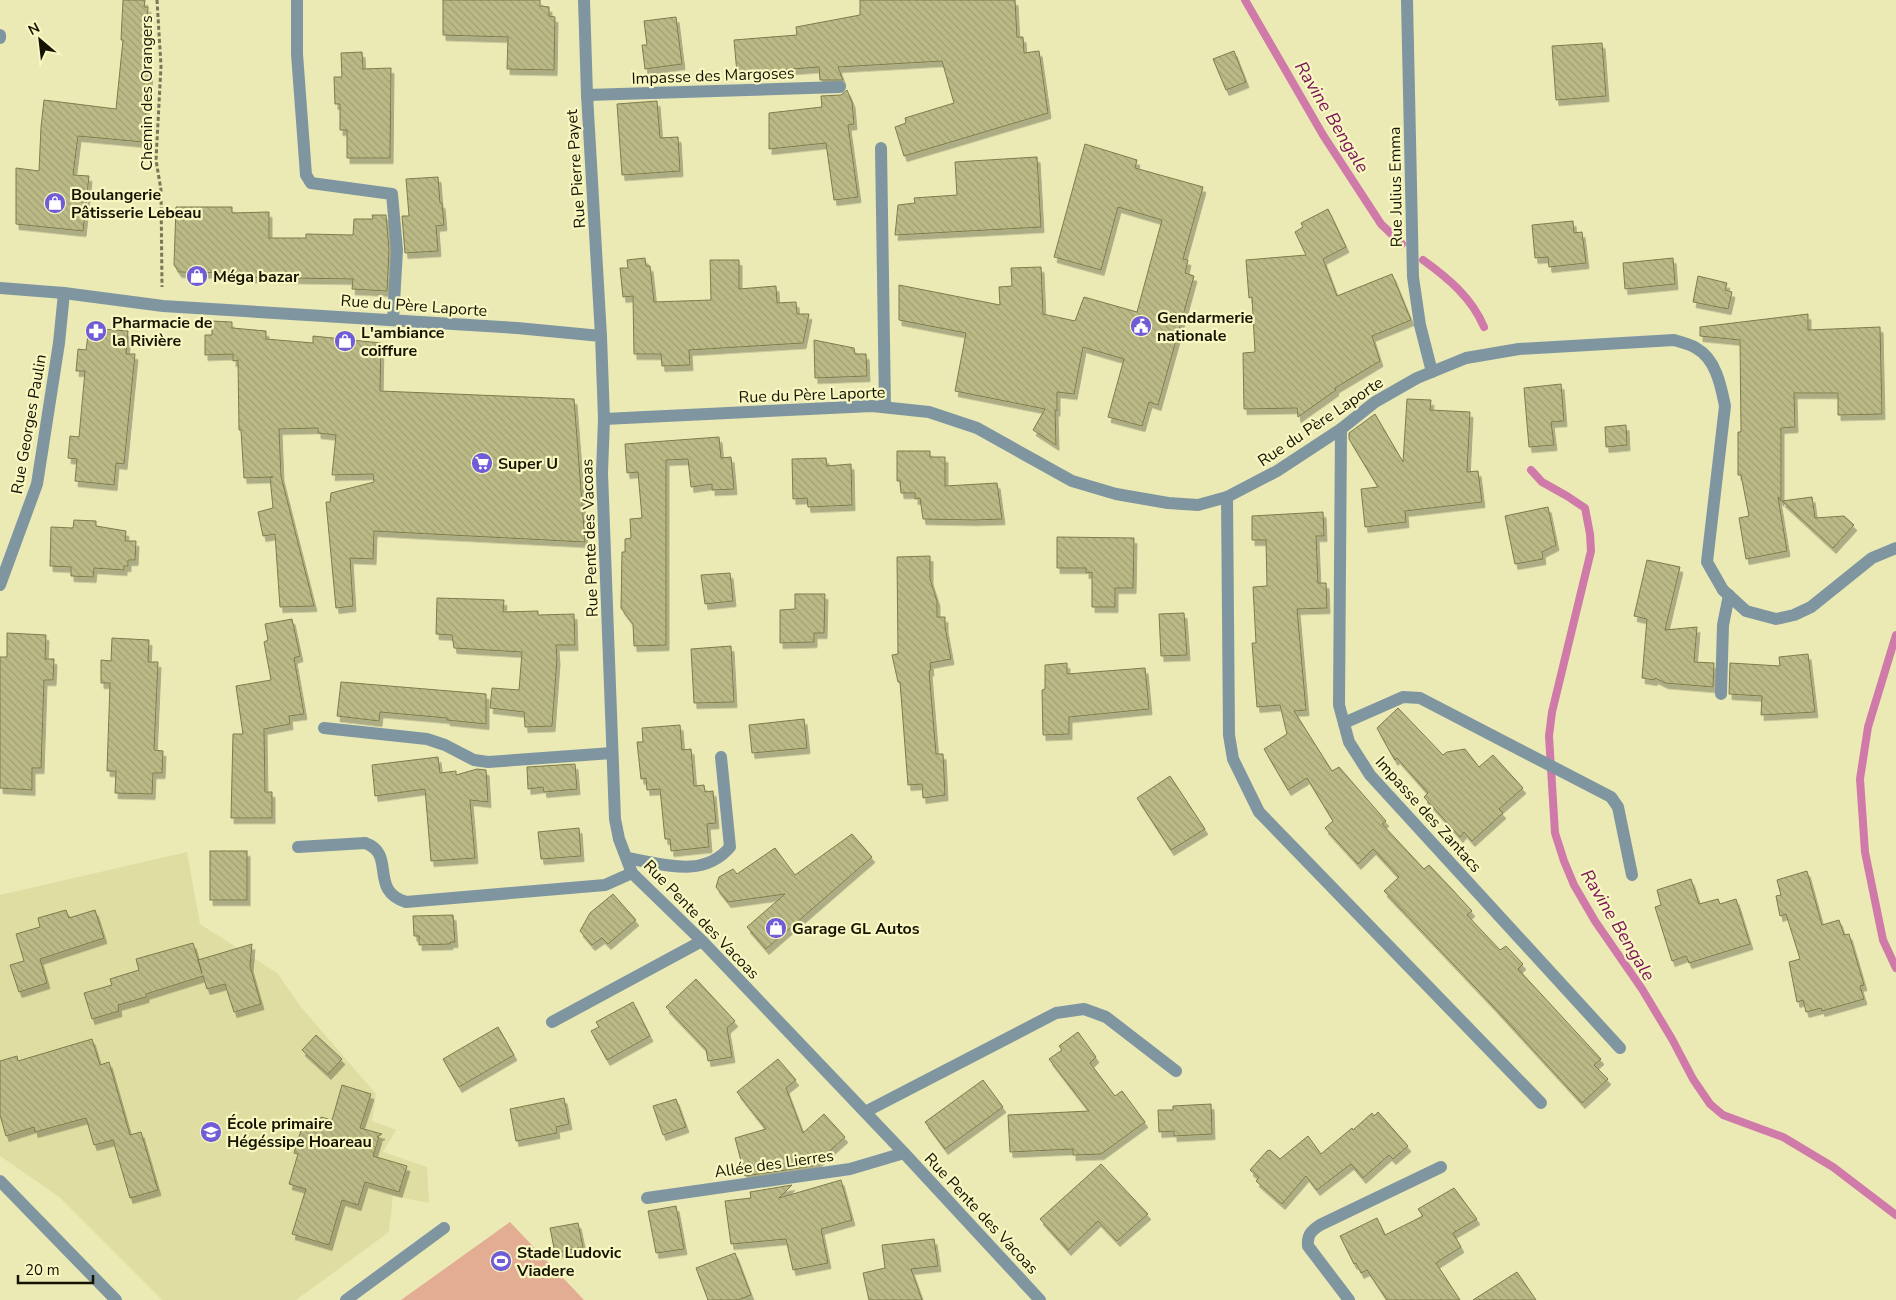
<svg xmlns="http://www.w3.org/2000/svg" width="1896" height="1300" viewBox="0 0 1896 1300" font-family="'Nunito Sans',sans-serif">
<style>
.built{fill:#dfdda1}
.green{fill:#e3ad93}
.lines{fill:none;stroke-linecap:round;stroke-linejoin:round}
.stream{stroke:#d07aaa;stroke-width:8}
.building{fill:url(#building-back-hatch);stroke:#7e7c4b;filter:url(#shadow)}
.path{stroke:#787755;stroke-width:3;stroke-dasharray:4 2.5;stroke-linecap:butt}
.minor{stroke:#7f96a1;stroke-width:12}
.labels{text-anchor:middle;stroke-width:4.5;stroke-linejoin:round;paint-order:stroke}
.street-label{font-size:16px;fill:#151402;stroke:#f8f7c2}
.poi-label{font-size:16px;font-weight:bold;fill:#151402;stroke:#f8f7c2;text-anchor:start}
.water-label{font-size:18px;font-style:italic;fill:#7a1356;stroke:#f8f7c2}
</style>
<defs>
<pattern id="building-back-hatch" width="6" height="6" patternUnits="userSpaceOnUse" patternTransform="scale(1.25)"><rect width="6" height="6" fill="#bbba87"/><path d="M-1 5l2 2M0 0l6 6M5-1l2 2" fill="none" stroke="#a09f73"/></pattern>
<filter id="shadow"><feDropShadow dx="3" dy="5.5" stdDeviation="0" flood-color="#0004"/></filter>
</defs>
<rect width="100%" height="100%" fill="#ebeab5"/>
<!-- built -->
<polygon class="built" points="187,852 200,924 277,973 301,1007 376,1094 372,1121 396,1130 383,1152 427,1167 429,1203 393,1196 389,1232 296,1300 162,1300 58,1196 0,1156 0,895"/>
<!-- green -->
<polygon class="green" points="510,1222 584,1300 401,1300"/>
<g class="lines">
<!-- stream -->
<g class="stream">
<polyline points="1245,0 1323,135 1381,224 1402,244"/>
<path d="M1423 260C1448 278 1472 298 1484 327"/>
<polyline points="1531,470 1542,482 1567,496 1585,508 1590,534 1591,551 1552,712 1549,736 1555,833 1564,861 1574,885 1595,921 1642,989 1672,1039 1693,1079 1710,1104 1723,1115 1783,1137 1833,1167 1896,1215"/>
<polyline points="1896,635 1868,727 1860,779 1865,852 1883,940 1896,968"/>
</g>
</g>
<!-- building -->
<g class="building">
<polygon points="123,0 145,0 144,7 148,7 145,70 150,71 143,142 78,136 73,175 89,176 83,231 16,224 16,168 39,171 41,127 44,100 116,109 123,40 121,40"/>
<polygon points="443,0 540,0 540,6 549,7 549,16 555,17 554,70 507,69 508,37 443,35"/>
<polygon points="860,0 1015,0 1017,37 1023,37 1024,53 1039,51 1048,113 904,156 895,127 906,123 905,118 954,103 942,61 838,67 843,80 820,80 819,67 737,73 734,40 797,35 796,27 860,15"/>
<polygon points="676,17 682,64 645,69 642,45 647,45 644,21"/>
<polygon points="1602,43 1606,96 1556,100 1552,46"/>
<polygon points="1234,51 1246,82 1226,90 1213,59"/>
<polygon points="362,52 363,69 391,68 390,158 347,158 347,130 340,130 340,104 335,104 334,77 342,77 341,53"/>
<polygon points="847,90 852,102 854,124 848,125 858,197 834,200 826,143 769,149 769,113 822,107 821,96 841,95"/>
<polygon points="657,101 660,138 678,137 680,171 622,175 617,104"/>
<polygon points="1085,144 1137,160 1135,168 1203,187 1183,259 1188,260 1185,273 1194,276 1158,405 1149,402 1142,426 1108,417 1124,359 1083,347 1074,394 1057,392 1057,411 1055,410 1056,445 1033,430 1045,409 955,391 966,333 899,320 899,285 1000,305 999,287 1012,286 1011,268 1041,267 1043,314 1075,321 1084,297 1137,312 1162,220 1118,207 1101,270 1054,257"/>
<polygon points="1037,157 1041,227 895,235 898,205 915,203 914,198 957,195 955,162"/>
<polygon points="438,177 440,203 442,203 444,225 436,226 438,251 405,253 402,216 409,216 406,179"/>
<polygon points="176,207 232,207 232,213 269,212 269,238 306,238 306,234 353,235 354,219 373,219 372,215 386,215 389,250 387,291 352,289 353,279 233,277 233,273 179,272 174,265"/>
<polygon points="1328,209 1346,247 1323,259 1337,296 1392,274 1411,320 1372,336 1380,361 1335,388 1336,390 1298,417 1297,408 1244,409 1243,353 1255,352 1252,297 1249,298 1246,260 1306,255 1295,232 1303,227 1301,223"/>
<polygon points="1573,221 1574,233 1582,232 1586,263 1549,267 1548,257 1535,258 1532,225"/>
<polygon points="645,258 646,266 650,266 654,302 711,300 710,260 739,260 739,289 776,286 777,303 796,302 797,314 809,314 803,343 689,350 690,365 662,366 661,354 634,354 633,296 623,297 620,268 628,268 627,260"/>
<polygon points="1673,258 1675,284 1625,289 1623,263"/>
<polygon points="1698,276 1727,283 1725,290 1732,292 1728,309 1693,302"/>
<polygon points="1808,314 1808,330 1880,327 1882,414 1838,415 1838,393 1794,393 1795,427 1781,428 1781,501 1778,497 1787,551 1746,559 1739,518 1749,516 1741,475 1738,475 1738,432 1741,432 1740,340 1700,336 1700,327"/>
<polygon points="212,321 232,322 232,328 266,331 266,339 313,343 313,336 381,343 380,391 574,399 585,542 374,531 373,559 350,558 353,606 336,608 326,502 330,502 331,493 374,482 373,474 332,475 336,435 318,433 318,428 279,429 281,476 314,606 280,607 275,534 263,536 258,512 273,508 270,477 273,477 244,478 241,430 239,430 238,360 233,361 233,354 205,355 205,335 212,335"/>
<polygon points="89,328 128,331 126,354 135,354 124,464 116,463 114,485 75,481 77,459 68,458 70,436 79,437 85,371 76,371 78,349 86,350"/>
<polygon points="814,340 854,348 855,354 866,354 867,376 815,378"/>
<polygon points="1561,384 1564,421 1551,422 1554,445 1529,447 1524,388"/>
<polygon points="1407,399 1431,400 1430,410 1470,412 1467,472 1478,471 1482,502 1405,511 1406,522 1365,527 1361,489 1378,487 1349,439 1349,433 1375,414 1403,462"/>
<polygon points="1626,425 1627,445 1606,447 1605,427"/>
<polygon points="719,437 721,458 731,457 734,489 712,490 712,484 691,487 688,459 666,460 666,645 634,646 633,624 621,608 622,552 625,552 625,539 631,538 630,519 642,518 638,472 627,473 625,444"/>
<polygon points="897,451 930,451 930,457 945,457 945,486 997,483 1002,519 974,520 923,519 920,498 915,499 915,493 901,493 900,481 897,481"/>
<polygon points="826,458 827,466 851,464 852,505 808,507 807,498 793,499 792,459"/>
<polygon points="1812,497 1815,518 1844,516 1854,525 1833,548 1782,501"/>
<polygon points="1548,507 1556,545 1542,552 1543,559 1515,564 1505,516"/>
<polygon points="1323,512 1324,536 1316,536 1318,583 1326,583 1327,608 1297,609 1306,710 1294,711 1332,771 1339,767 1386,821 1382,824 1424,869 1429,865 1450,887 1472,911 1467,915 1500,950 1506,946 1523,964 1518,969 1601,1059 1594,1065 1608,1079 1582,1103 1493,1006 1384,891 1399,877 1373,849 1358,864 1325,828 1333,821 1307,778 1288,790 1264,749 1287,734 1280,705 1257,707 1252,643 1256,643 1253,587 1267,586 1266,540 1252,540 1252,516"/>
<polygon points="74,520 96,521 96,526 126,531 125,541 136,541 135,560 128,560 128,566 124,566 124,570 94,568 93,577 71,576 71,567 50,566 51,527 73,528"/>
<polygon points="1057,537 1134,538 1133,588 1115,588 1115,607 1092,607 1092,572 1086,573 1086,568 1057,568"/>
<polygon points="930,556 930,579 937,601 937,617 945,617 945,627 951,659 930,663 931,670 929,671 936,754 943,754 945,795 923,798 922,784 908,785 900,682 898,682 892,655 898,654 897,557"/>
<polygon points="1647,560 1680,567 1665,630 1697,627 1694,662 1714,663 1713,687 1665,683 1655,678 1654,680 1642,678 1647,619 1634,616"/>
<polygon points="730,573 733,601 705,604 701,575"/>
<polygon points="795,594 825,594 824,633 814,633 814,642 780,643 780,610 795,609"/>
<polygon points="437,598 504,600 503,612 538,611 538,615 574,614 575,645 556,645 557,659 552,726 525,727 524,712 490,708 492,688 519,690 522,652 454,648 452,635 436,634"/>
<polygon points="1184,613 1187,655 1161,656 1159,614"/>
<polygon points="292,619 300,656 294,658 304,714 289,716 290,724 264,729 265,792 272,792 272,818 231,818 233,734 243,734 236,686 271,680 264,642 268,640 265,624"/>
<polygon points="7,633 46,635 45,659 54,659 53,680 44,680 41,768 32,768 32,790 0,788 0,657 7,657"/>
<polygon points="112,638 149,640 148,662 158,662 154,750 163,751 162,773 153,773 152,794 115,793 116,771 107,771 110,683 101,683 101,660 111,661"/>
<polygon points="731,646 734,702 694,703 691,649"/>
<polygon points="1808,654 1815,712 1761,715 1762,696 1729,694 1730,663 1780,666 1779,657"/>
<polygon points="1067,663 1067,674 1145,668 1149,709 1069,717 1069,734 1043,735 1042,690 1045,689 1045,665"/>
<polygon points="341,682 486,694 486,724 447,720 447,718 380,712 379,721 337,716"/>
<polygon points="1398,708 1443,755 1447,752 1465,749 1479,767 1493,755 1523,788 1499,809 1503,813 1472,841 1464,832 1460,837 1424,797 1428,793 1397,758 1395,760 1389,750 1377,728"/>
<polygon points="804,719 807,748 752,753 749,725"/>
<polygon points="680,725 682,750 691,749 694,786 704,785 705,792 713,791 716,823 707,824 709,847 671,851 670,839 665,839 660,789 647,790 646,778 641,779 637,742 643,742 642,728"/>
<polygon points="438,757 440,773 456,771 456,775 477,769 486,770 488,802 470,800 475,858 431,861 425,789 375,796 372,765"/>
<polygon points="575,764 577,789 544,792 543,787 528,789 527,767"/>
<polygon points="1170,776 1205,829 1171,850 1137,798"/>
<polygon points="579,828 581,856 541,859 538,832"/>
<polygon points="852,834 872,857 766,949 747,927 785,894 728,902 716,887 719,877 733,869 737,874 775,848 795,875"/>
<rect x="210" y="851" width="37" height="49"/>
<polygon points="1807,871 1822,925 1839,920 1844,935 1849,934 1864,985 1860,986 1864,999 1822,1011 1821,1008 1806,1012 1803,1000 1797,1002 1789,962 1800,959 1786,914 1780,916 1776,896 1781,895 1777,880"/>
<polygon points="1691,879 1699,904 1718,899 1720,904 1736,899 1750,944 1689,963 1686,956 1672,961 1655,907 1661,905 1657,890"/>
<polygon points="613,894 636,920 608,944 602,938 592,945 580,931 590,913"/>
<polygon points="66,910 69,918 95,910 104,938 40,959 47,983 19,992 10,965 24,961 16,934 40,927 38,918"/>
<polygon points="453,915 455,942 450,942 450,944 419,945 419,936 414,936 413,916"/>
<polygon points="193,943 202,973 198,960 252,944 250,966 261,1004 234,1012 225,984 207,989 203,976 146,994 146,997 118,1005 119,1011 92,1019 84,993 112,985 110,979 139,970 136,959"/>
<polygon points="696,979 735,1021 727,1028 732,1057 708,1061 706,1049 666,1007"/>
<polygon points="633,1002 650,1036 607,1060 591,1031 599,1027 596,1022"/>
<polygon points="498,1027 514,1055 459,1087 443,1059"/>
<polygon points="1078,1032 1096,1057 1090,1063 1115,1096 1122,1091 1145,1122 1101,1154 1073,1155 1073,1149 1010,1152 1008,1115 1089,1111 1049,1059 1062,1050 1059,1046"/>
<polygon points="316,1035 342,1059 328,1074 302,1050"/>
<polygon points="92,1039 100,1065 109,1062 130,1135 141,1132 158,1190 130,1198 113,1140 94,1145 86,1118 35,1132 34,1127 6,1136 0,1115 0,1061 17,1056 18,1061"/>
<polygon points="778,1059 796,1080 786,1088 803,1133 824,1114 845,1137 813,1166 745,1176 735,1138 766,1129 737,1092"/>
<polygon points="983,1080 1003,1107 945,1149 925,1122"/>
<polygon points="342,1085 371,1094 360,1128 382,1134 377,1137 379,1137 373,1156 407,1166 399,1192 365,1182 358,1205 342,1200 329,1245 292,1234 306,1189 289,1184 298,1154 294,1153 303,1124 318,1129 321,1117 332,1120"/>
<polygon points="564,1098 569,1124 556,1127 557,1133 516,1141 510,1109"/>
<polygon points="676,1099 686,1127 663,1135 653,1106"/>
<polygon points="1211,1104 1212,1134 1174,1136 1174,1131 1159,1132 1158,1110 1173,1110 1173,1106"/>
<polygon points="1378,1112 1408,1146 1393,1159 1389,1155 1363,1178 1351,1164 1317,1190 1306,1176 1282,1204 1256,1181 1259,1178 1250,1170 1267,1151 1270,1150 1280,1159 1308,1136 1321,1154 1352,1128 1353,1130 1372,1113 1374,1116"/>
<polygon points="1101,1164 1148,1214 1117,1241 1098,1221 1068,1250 1040,1219"/>
<polygon points="841,1180 852,1220 821,1229 828,1263 793,1270 786,1239 731,1244 725,1201 751,1198 750,1192 792,1185 779,1198"/>
<polygon points="1454,1188 1477,1219 1453,1233 1461,1247 1436,1263 1460,1300 1387,1300 1367,1270 1361,1273 1356,1263 1354,1264 1340,1236 1377,1218 1385,1235 1423,1216 1418,1209"/>
<polygon points="676,1206 684,1249 656,1253 648,1211"/>
<polygon points="578,1223 583,1247 555,1253 550,1228"/>
<polygon points="934,1239 938,1266 911,1269 922,1300 869,1300 863,1273 885,1268 882,1245"/>
<polygon points="735,1253 751,1295 738,1300 708,1300 696,1268"/>
<polygon points="1517,1272 1536,1300 1473,1300"/>
</g>
<g class="lines">
<!-- path -->
<polyline class="path" points="157,0 161,66 156,160 161,190 162,287"/>
<!-- minor -->
<g class="minor">
<polyline points="297,0 297,54 306,175 311,183 392,194 397,250 393,320"/>
<polyline points="584,0 587,95 601,336"/>
<polyline points="1407,0 1413,277 1420,325 1432,372"/>
<polyline points="0,35 0,38"/>
<polyline points="587,95 840,87"/>
<polyline points="881,148 885,407"/>
<polyline points="0,288 64,293 163,306 517,328 601,336 604,419 602,473 615,819 619,839 632,873 702,941 904,1153 1040,1300"/>
<path d="M604 419 872 406 929 412 977 428 1072 481 1116 494 1168 503 1198 505 1227 497 1277 471 1341 429 1375 402 1417 378 1466 358 1519 349 1674 340C1681 342 1690 344 1696 348 1716 359 1721 386 1725 406L1707 562 1723 590 1746 611 1776 619 1794 615 1811 607 1872 558 1896 548"/>
<polyline points="1341,429 1339,705 1349,742 1370,775 1620,1048"/>
<polyline points="1227,497 1229,735 1233,759 1259,812 1541,1103"/>
<polyline points="0,585 37,484 59,343 64,293"/>
<polyline points="1721,694 1723,625 1729,595"/>
<polyline points="1344,723 1403,697 1420,698 1611,797 1618,807 1632,875"/>
<polyline points="324,728 427,739 445,745 474,760 488,762 612,753"/>
<path d="M298 847 365 843C397 854 368 890 406 902L605 885 632 873"/>
<path d="M627 858C663 864 703 879 730 847L721 757"/>
<polyline points="552,1022 702,941"/>
<polyline points="865,1112 1056,1013 1084,1009 1106,1017 1176,1071"/>
<polyline points="0,1181 116,1300"/>
<polyline points="647,1198 850,1169 904,1153"/>
<polyline points="346,1300 444,1228"/>
<path d="M1349 1300 1308 1246C1307 1235 1311 1231 1320 1225L1441 1167"/>
</g>
</g>
<!-- icons -->
<defs>
<g id="shop-disc" transform="scale(1.125)"><circle r="9.5" fill="#705cd6" stroke="#f8f7c2"/><path d="M-5-2.5h2.3a2.7 3.5 0 0 1 5.4 0H5L5.5 6h-11ZM-1.5-2.5h3a1.5 2.3 0 0 0-3 0Z" fill="#fff"/></g>
<g id="civic-disc" transform="scale(1.125)"><circle r="9.5" fill="#705cd6" stroke="#f8f7c2"/><path d="M-.6-6.5H3V-4.5H.6V-3L4-1V1h2V6H-6V1h2V-1L-.6-3ZM-1.2 2.5V6h2.4V2.5Z" fill="#fff"/></g>
<g id="pharmacy-disc" transform="scale(1.125)"><circle r="9.5" fill="#705cd6" stroke="#f8f7c2"/><path d="M-2-6h4v4h4v4h-4v4h-4v-4h-4v-4h4Z" fill="#fff"/></g>
<g id="supermarket-disc" transform="scale(1.125)"><circle r="9.5" fill="#705cd6" stroke="#f8f7c2"/><path d="M-6-5.5h2.5l.6 2H6L4.5 2H-2.5L-4.4-4H-6ZM-1.5 3.2a1.3 1.3 0 1 0 .1 0ZM3 3.2a1.3 1.3 0 1 0 .1 0Z" fill="#fff"/></g>
<g id="school-disc" transform="scale(1.125)"><circle r="9.5" fill="#705cd6" stroke="#f8f7c2"/><path d="M0-5L7-2L0 1L-7-2ZM-4 1L0 2.5L4 1V4Q0 6-4 4Z" fill="#fff"/></g>
<g id="stadium-disc" transform="scale(1.125)"><circle r="9.5" fill="#705cd6" stroke="#f8f7c2"/><path d="M0-5a6.5 5 0 1 0 0 10a6.5 5 0 1 0 0-10ZM-3.5-1.8h7v3.6h-7Z" fill="#fff"/></g>
</defs>
<g fill-rule="evenodd">
<use href="#shop-disc" x="55" y="203"/>
<use href="#shop-disc" x="197" y="276"/>
<use href="#civic-disc" x="1141" y="326"/>
<use href="#pharmacy-disc" x="96" y="331"/>
<use href="#shop-disc" x="345" y="341"/>
<use href="#supermarket-disc" x="482" y="463"/>
<use href="#shop-disc" x="776" y="928"/>
<use href="#school-disc" x="211" y="1132"/>
<use href="#stadium-disc" x="501" y="1261"/>
</g>
<g class="labels">
<!-- street labels -->
<g class="street-label">
<text transform="translate(713 75) rotate(-2)" y="6">Impasse des Margoses</text>
<text transform="translate(146 93) rotate(-90)" y="6">Chemin des Orangers</text>
<text transform="translate(575 169) rotate(-94)" y="6">Rue Pierre Payet</text>
<text transform="translate(1395 187) rotate(-91)" y="6">Rue Julius Emma</text>
<text transform="translate(414 305) rotate(4)" y="6">Rue du Père Laporte</text>
<text transform="translate(812 394) rotate(-2)" y="6">Rue du Père Laporte</text>
<text transform="translate(1320 421) rotate(-34)" y="6">Rue du Père Laporte</text>
<text transform="translate(28 424) rotate(-80)" y="6">Rue Georges Paulin</text>
<text transform="translate(589 538) rotate(-92)" y="6">Rue Pente des Vacoas</text>
<text transform="translate(1429 814) rotate(48)" y="6">Impasse des Zantacs</text>
<text transform="translate(702 919) rotate(46)" y="6">Rue Pente des Vacoas</text>
<text transform="translate(774 1163) rotate(-8)" y="6">Allée des Lierres</text>
<text transform="translate(982 1213) rotate(47)" y="6">Rue Pente des Vacoas</text>
</g>
<!-- poi labels -->
<g class="poi-label">
<text x="71" y="200">Boulangerie<tspan x="71" dy="18">Pâtisserie Lebeau</tspan></text>
<text x="213" y="282">Méga bazar</text>
<text x="1157" y="323">Gendarmerie<tspan x="1157" dy="18">nationale</tspan></text>
<text x="112" y="328">Pharmacie de<tspan x="112" dy="18">la Rivière</tspan></text>
<text x="361" y="338">L'ambiance<tspan x="361" dy="18">coiffure</tspan></text>
<text x="498" y="469">Super U</text>
<text x="792" y="934">Garage GL Autos</text>
<text x="227" y="1129">École primaire<tspan x="227" dy="18">Hégéssipe Hoareau</tspan></text>
<text x="517" y="1258">Stade Ludovic<tspan x="517" dy="18">Viadere</tspan></text>
</g>
<!-- water labels -->
<g class="water-label">
<text transform="translate(1332 117) rotate(59)" y="6">Ravine Bengale</text>
<text transform="translate(1618 925) rotate(59)" y="6">Ravine Bengale</text>
</g>
</g>
<!-- north arrow -->
<g transform="translate(40 40) rotate(332)" stroke="#f8f7c2" stroke-width="4" paint-order="stroke">
<path d="M0-4L9 19L0 12L-9 19Z" fill="#151402"/>
<text y="-8" font-size="14" font-weight="bold" text-anchor="middle" fill="#151402">N</text>
</g>
<!-- scale -->
<path d="M18 1275v8h75v-8" fill="none" stroke="#151402" stroke-width="2.5"/>
<text x="25" y="1275" font-size="15" fill="#151402" stroke="#f8f7c2" stroke-width="4" paint-order="stroke">20 m</text>
</svg>
